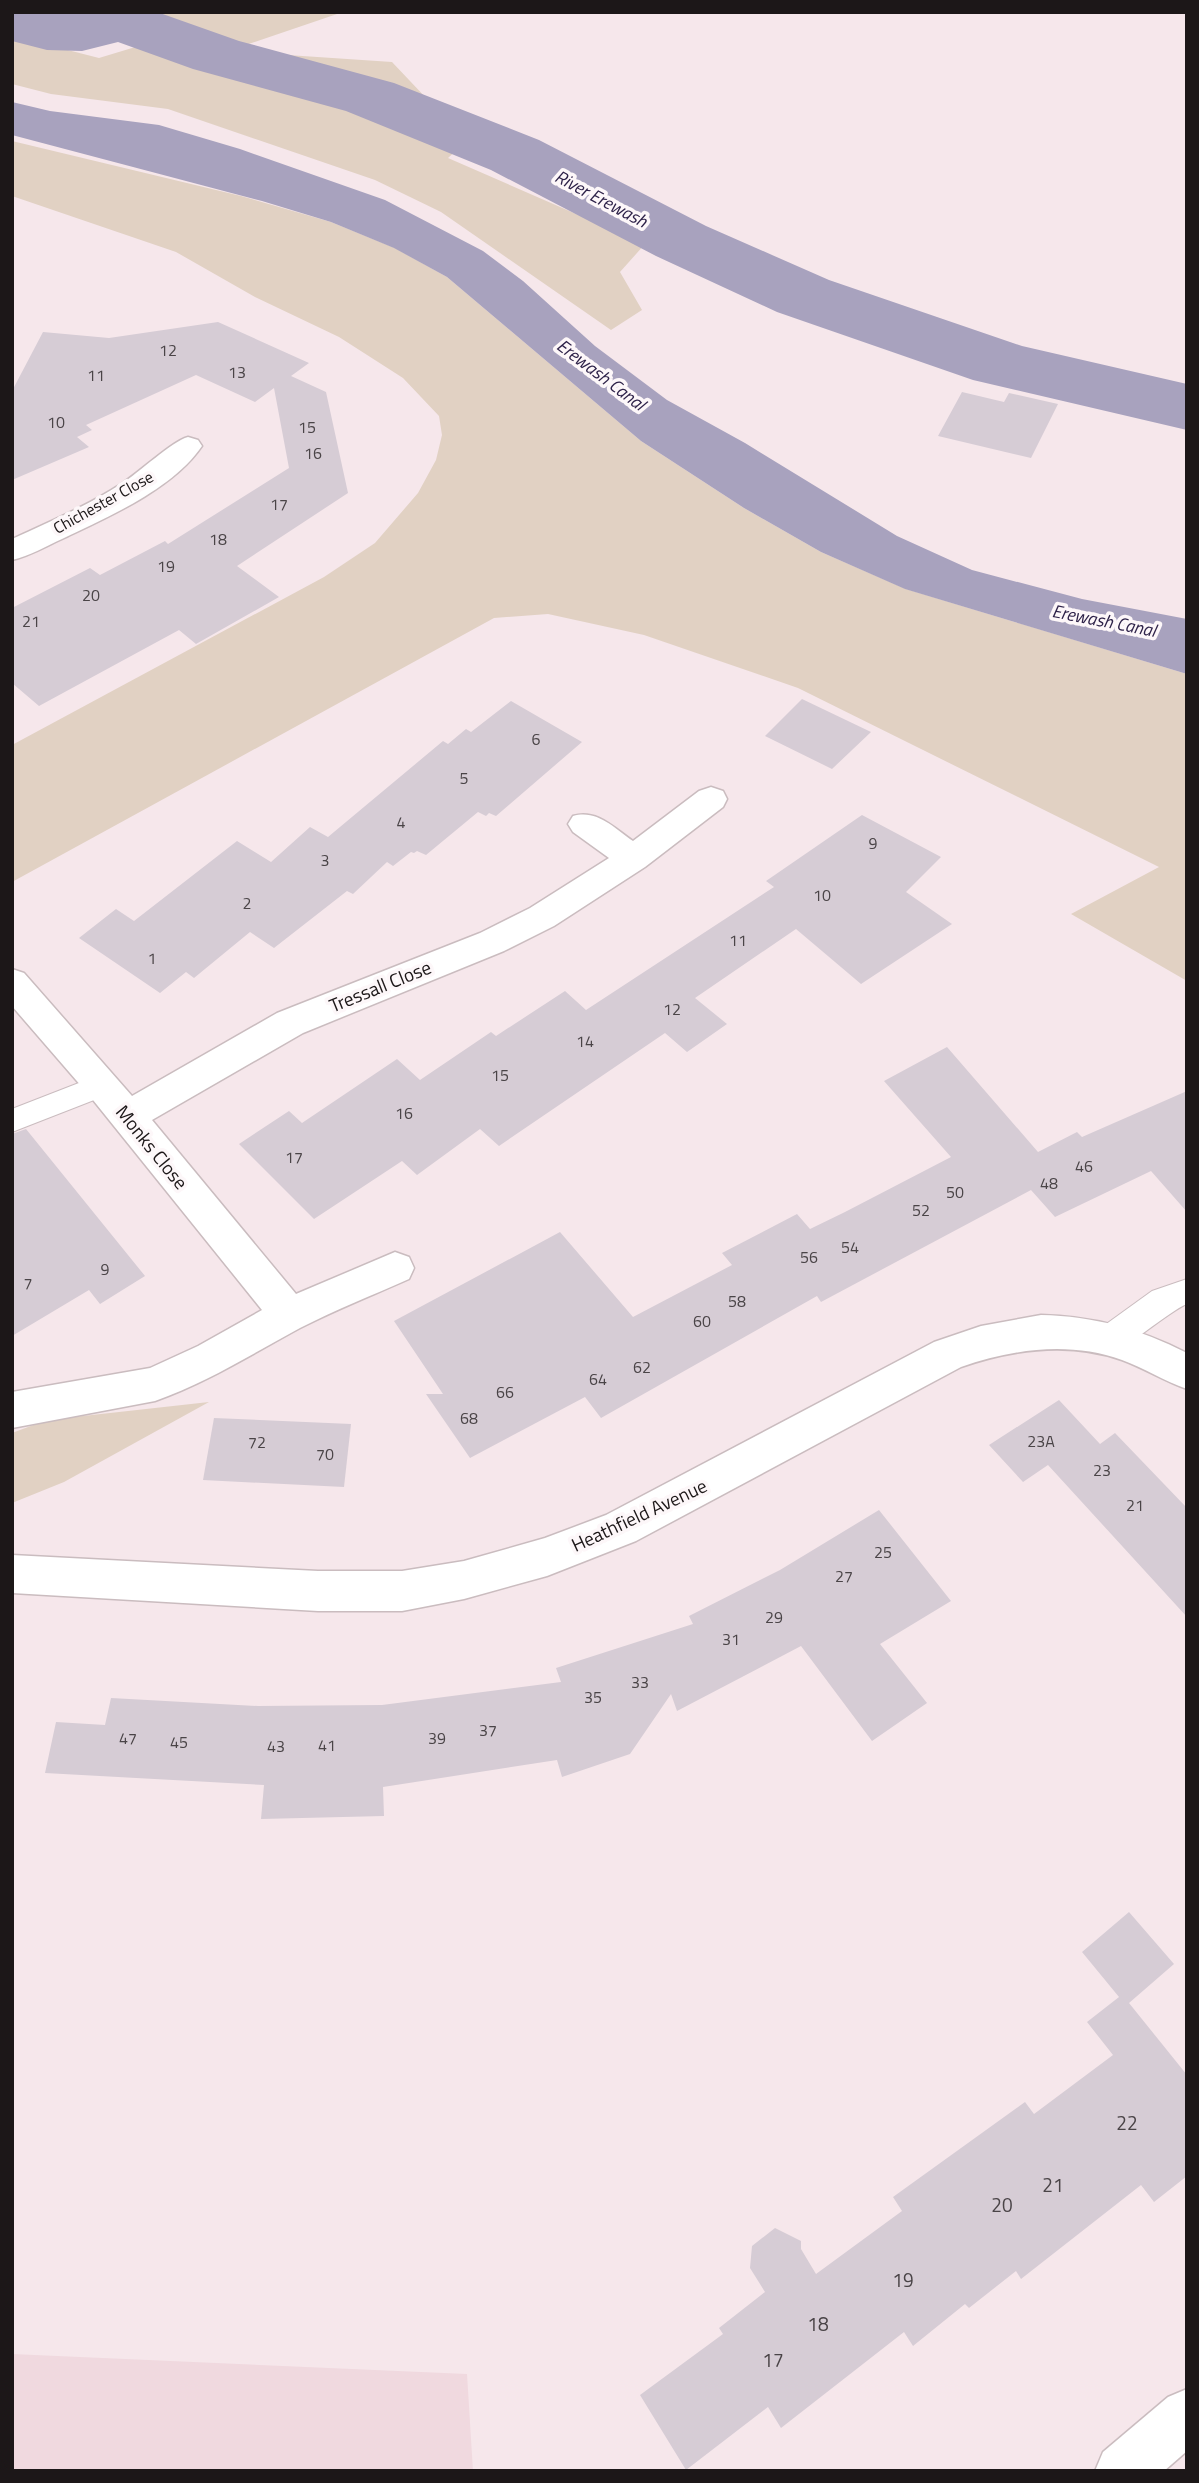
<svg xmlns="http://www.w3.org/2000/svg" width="1199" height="2483" viewBox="0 0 1199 2483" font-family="'Titillium Web',sans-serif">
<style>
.built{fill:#f0d9df}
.green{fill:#e1d1c3;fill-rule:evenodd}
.water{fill:#a8a2be}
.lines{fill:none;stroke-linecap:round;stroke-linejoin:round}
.river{fill:#a8a2be;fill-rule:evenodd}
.building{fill:#d6ccd5}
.lane-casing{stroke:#cabcbf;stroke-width:2}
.street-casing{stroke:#cabcbf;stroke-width:3}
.lane{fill:#fff;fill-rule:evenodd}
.street{fill:#fff;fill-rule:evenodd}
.labels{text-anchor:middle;stroke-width:7;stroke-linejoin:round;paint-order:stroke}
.number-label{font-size:16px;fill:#4a4447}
.far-street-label{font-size:16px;fill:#1c1718;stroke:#fdf7f9}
.far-water-label{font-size:18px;font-style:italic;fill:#2e2249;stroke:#fdf7f9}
.street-label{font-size:19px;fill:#1c1718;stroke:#fdf7f9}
.near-number-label{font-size:19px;fill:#4a4447}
</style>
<rect width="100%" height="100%" fill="#f6e7eb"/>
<!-- built -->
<polygon class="built" points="12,2354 467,2374 473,2471 12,2471"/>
<!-- green -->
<g class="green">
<path d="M12 12H343L228 51 392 62 428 100 486 123 448 158 645 244 620 272 642 310 611 330 441 212 375 180 168 109 51 94 12 84ZM61 15H120L175 35 99 58 52 46Z"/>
<polygon points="12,141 241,196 331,222 395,248 447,277 641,441 744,508 821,552 906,589 1187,674 1187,981 1071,914 1159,867 798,688 644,635 548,614 494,618 12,882 12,745 324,577 375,543 418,493 436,460 442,435 439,416 403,378 339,337 255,297 176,252 12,196"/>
<polygon points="209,1402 64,1482 12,1503 12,1433 47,1420"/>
</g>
<!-- water -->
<polygon class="water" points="12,102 50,111 159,125 240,149 385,200 483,251 523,281 595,346 667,400 745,443 897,536 972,570 1082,599 1187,619 1187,674 905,589 821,552 744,508 641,441 447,277 394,248 331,222 262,201 12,135"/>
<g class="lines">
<!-- river -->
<polygon class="river" points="12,12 157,12 239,41 394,83 539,140 706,226 829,280 1022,346 1187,384 1187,430 973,380 777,312 656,256 491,170 346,111 193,69 118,42 82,51 47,50 12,41"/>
</g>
<!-- building -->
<g class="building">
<polygon points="218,322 309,363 291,376 326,392 348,493 237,566 279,597 196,644 179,630 39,706 12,683 12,608 90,568 100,575 165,541 168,544 289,468 274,388 255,402 196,375 86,425 92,430 77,437 89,447 12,480 12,391 43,332 109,338"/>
<polygon points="962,392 1004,402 1009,393 1058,404 1031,458 938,436"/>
<polygon points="802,699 871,732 832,769 765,736"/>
<polygon points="511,701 582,742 496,816 489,813 486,816 478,812 426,855 417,851 414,853 411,852 393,866 387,862 353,894 347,891 274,948 250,932 194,978 186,972 160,993 79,938 116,909 134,921 237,841 271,862 310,827 328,837 443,741 448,744 466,729 471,732"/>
<polygon points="862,815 941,857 906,892 952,924 861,984 796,929 695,998 727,1024 687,1052 665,1033 499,1146 480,1129 417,1175 402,1161 314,1219 239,1144 289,1111 302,1123 397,1059 420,1080 491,1032 496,1036 565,991 586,1010 774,887 766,881"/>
<polygon points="947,1047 1038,1152 1077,1132 1082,1137 1187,1091 1187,1212 1151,1171 1055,1217 1031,1190 821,1302 817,1296 601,1418 585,1397 470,1458 426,1394 443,1394 394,1321 560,1232 633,1317 732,1265 722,1253 797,1214 810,1229 845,1212 951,1157 884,1081"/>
<polygon points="26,1129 145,1276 100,1304 89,1290 12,1336 12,1134"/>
<polygon points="1059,1400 1100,1444 1115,1433 1187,1508 1187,1617 1048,1465 1023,1482 989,1445"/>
<polygon points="214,1418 351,1424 344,1487 203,1480"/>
<polygon points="879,1510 951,1601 880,1644 927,1703 872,1741 801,1646 677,1711 671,1694 630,1754 562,1777 557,1760 383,1787 384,1816 261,1819 264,1785 45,1773 56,1722 105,1725 111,1698 258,1706 382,1705 561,1682 556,1668 693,1624 689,1616 780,1570"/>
<polygon points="1129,1912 1174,1964 1129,2003 1187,2075 1187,2176 1154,2202 1141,2185 1021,2279 1016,2271 969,2308 965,2304 913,2346 904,2332 781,2428 768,2407 686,2470 640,2395 723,2334 719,2328 765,2292 750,2268 752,2246 775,2228 801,2241 801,2249 816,2274 902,2211 893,2197 1025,2102 1034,2114 1113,2055 1087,2022 1119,1997 1082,1952"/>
</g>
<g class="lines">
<!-- lane casing -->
<g class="lane-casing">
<g id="lane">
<polygon points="102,1074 112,1077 116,1085 112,1093 12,1132 12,1109"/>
<path d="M1187 1279V1304C1167 1312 1124 1352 1109 1352 1105 1352 1102 1349 1098 1348L1094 1339 1098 1330 1152 1291Z"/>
</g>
</g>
<!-- street casing -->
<g class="street-casing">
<g id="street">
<path d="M188 437 198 440 202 446C173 489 108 517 62 539 46 546 30 556 12 560V539C49 522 87 506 121 484 139 473 172 441 188 437Z"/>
<path d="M711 787 723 791 727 799 723 807 645 867 554 926 504 951 303 1033 152 1120 296 1294 395 1252 409 1257 414 1268 409 1279C373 1295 335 1310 300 1328 252 1354 206 1383 155 1401L12 1428V1392L150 1368 198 1346 262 1310 89 1095 12 1006V969L24 973 132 1096 277 1013 480 933 530 908 609 858 573 832 568 824 573 816C597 809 614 828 633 841L699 791Z"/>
<path d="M1041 1315C1094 1316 1140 1329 1187 1353V1389C1164 1381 1144 1368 1122 1360 1069 1341 1013 1349 961 1367L636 1541 547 1576 464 1599 402 1611H318L12 1593V1555L318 1571H402L464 1561 545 1538 606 1515 934 1342 981 1326Z"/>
<polygon points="1187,2389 1187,2451 1164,2471 1095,2471 1103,2452 1168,2397"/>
</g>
</g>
<!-- lane -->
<use href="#lane" class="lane"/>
<!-- street -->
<use href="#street" class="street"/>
</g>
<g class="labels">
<!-- number labels -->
<g class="number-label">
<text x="168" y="356">12</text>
<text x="237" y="378">13</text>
<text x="96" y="381">11</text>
<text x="56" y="428">10</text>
<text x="307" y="433">15</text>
<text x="313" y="459">16</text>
<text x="279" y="510">17</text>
<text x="218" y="545">18</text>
<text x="166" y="572">19</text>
<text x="91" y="601">20</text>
<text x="31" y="627">21</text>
<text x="536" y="745">6</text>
<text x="464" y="784">5</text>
<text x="401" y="828">4</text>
<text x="873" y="849">9</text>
<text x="325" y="866">3</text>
<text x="822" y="901">10</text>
<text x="247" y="909">2</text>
<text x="738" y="946">11</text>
<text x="152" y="964">1</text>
<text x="672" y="1015">12</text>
<text x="585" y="1047">14</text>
<text x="500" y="1081">15</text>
<text x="404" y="1119">16</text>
<text x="294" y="1163">17</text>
<text x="1084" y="1172">46</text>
<text x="1049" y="1189">48</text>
<text x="955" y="1198">50</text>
<text x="921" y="1216">52</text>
<text x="850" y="1253">54</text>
<text x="809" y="1263">56</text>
<text x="105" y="1275">9</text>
<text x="28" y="1289">7</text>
<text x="737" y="1307">58</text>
<text x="702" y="1327">60</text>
<text x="642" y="1373">62</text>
<text x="598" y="1385">64</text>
<text x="505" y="1398">66</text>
<text x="469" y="1424">68</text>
<text x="1041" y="1447">23A</text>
<text x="257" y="1448">72</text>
<text x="325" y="1460">70</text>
<text x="1102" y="1476">23</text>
<text x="1135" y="1511">21</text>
<text x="883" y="1558">25</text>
<text x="844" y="1582">27</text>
<text x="774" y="1623">29</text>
<text x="731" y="1645">31</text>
<text x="640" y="1688">33</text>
<text x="593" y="1703">35</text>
<text x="488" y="1736">37</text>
<text x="128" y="1744">47</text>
<text x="437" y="1744">39</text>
<text x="179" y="1748">45</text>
<text x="327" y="1751">41</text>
<text x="276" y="1752">43</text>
</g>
<!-- far-street labels -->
<g class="far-street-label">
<text transform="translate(103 502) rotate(-29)" y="6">Chichester Close</text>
</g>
<!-- far-water labels -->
<g class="far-water-label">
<text transform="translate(601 199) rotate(28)" y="6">River Erewash</text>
<text transform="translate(601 375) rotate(37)" y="6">Erewash Canal</text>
<text transform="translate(1104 621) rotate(11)" y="6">Erewash Canal</text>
</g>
<!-- street labels -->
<g class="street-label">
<text transform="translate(380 986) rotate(-22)" y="7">Tressall Close</text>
<text transform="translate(152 1147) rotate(51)" y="7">Monks Close</text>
<text transform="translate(639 1515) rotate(-25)" y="7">Heathfield Avenue</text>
</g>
<!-- near-number labels -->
<g class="near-number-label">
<text x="1127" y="2130">22</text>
<text x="1053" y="2192">21</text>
<text x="1002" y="2212">20</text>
<text x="903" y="2287">19</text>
<text x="818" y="2331">18</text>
<text x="773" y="2367">17</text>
</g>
</g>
<!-- border -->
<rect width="1199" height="2483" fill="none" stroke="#1c1718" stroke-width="28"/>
</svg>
